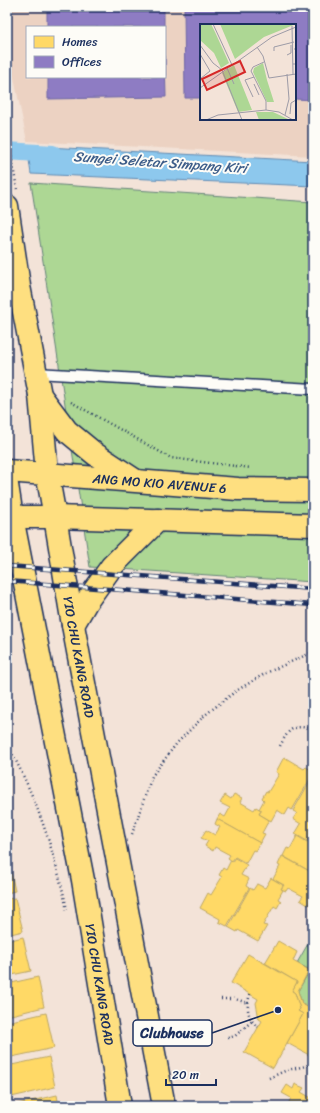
<svg xmlns="http://www.w3.org/2000/svg" width="320" height="1113" viewBox="0 0 320 1113" font-family="Sriracha,sans-serif">
<style>
.built{fill:#ecd2c2;fill-rule:evenodd}
.green{fill:#add794;stroke:#648379}
.water{fill:#8dc8ed;stroke:#5f8bb4}
.homes{fill:#ffd966;stroke:#bba664}
.offices{fill:#8e7cc3;stroke:#6c65a5}
.lines{fill:none;stroke-linecap:round;stroke-linejoin:round}
.canal{stroke:#8dc8ed;stroke-width:18}
.service-casing{stroke:#1b2f5e;stroke-width:13}
.primary-casing{stroke:#1b2f5e;stroke-width:25}
.path{stroke:#1b2f5e;stroke-width:2.5;stroke-dasharray:1 3;stroke-linecap:butt}
.service{stroke:#fdfcf7;stroke-width:10}
.primary{stroke:#fedf80;stroke-width:22}
.rail-casing{stroke:#1b2f5e;stroke-width:4.5}
.rail{stroke:#fdfcf7;stroke-width:3;stroke-dasharray:9;stroke-linecap:butt}
.labels{text-anchor:middle;stroke-width:4;stroke-linejoin:round;paint-order:stroke}
.street-label{font-size:13px;fill:#1b2f5e;stroke:#fdfcf7}
.water-label{font-size:14px;font-style:italic;fill:#3d5d89;stroke:#fdfcf7}
.inset-road{fill:none;stroke:#9d9ba7;stroke-width:1}
.view{fill:#d62828;fill-opacity:0.15;stroke:#d62828;stroke-width:2}
.inset-edge{fill:none;stroke:#1b2f5e;stroke-width:2}
.leader{fill:none;stroke:#1b2f5e;stroke-width:1.5}
.callout-dot{fill:#1b2f5e;stroke:#fdfcf7;stroke-width:1.5}
.callout{fill:#fdfcf7;stroke:#1b2f5e;stroke-width:1.5}
.callout-label{font-size:14px;text-anchor:middle;font-weight:bold;fill:#1b2f5e}
</style>
<rect width="100%" height="100%" fill="#f3e3d8"/>
<filter id="ink" filterUnits="userSpaceOnUse"><feTurbulence type="fractalNoise" baseFrequency=".025" numOctaves="2"/><feDisplacementMap in="SourceGraphic" scale="8" xChannelSelector="R" yChannelSelector="G"/><feConvolveMatrix kernelMatrix="1 2 1 2 8 2 1 2 1" color-interpolation-filters="sRGB"/></filter>
<g filter="url(#ink)">
<!-- built -->
<path class="built" d="M7 7H313V156L27 141 7 44ZM201 25H295V119H201ZM27 27H165V77H27Z"/>
<!-- green -->
<g class="green">
<polygon points="31,183 313,202 313,582 90,567"/>
<polygon points="313,935 313,1010 302,1004 298,991 310,970 297,963"/>
</g>
<!-- water -->
<polygon class="water" points="27,146 313,161 313,186 31,174"/>
<!-- homes -->
<g class="homes">
<polygon points="284,757 304,769 306,767 313,771 313,774 292,810 289,808 285,815 277,810 271,821 259,814 262,810 259,809 264,800 262,798 266,791 268,792 279,774 276,772"/>
<polygon points="313,776 313,835 311,838 309,837 307,841 295,834 301,824 293,819 297,813 293,811"/>
<polygon points="234,794 242,798 240,802 254,810 256,807 261,810 259,814 269,820 262,833 265,834 260,843 217,819 220,814 225,817 230,808 220,803 225,795 231,799"/>
<polygon points="217,819 260,843 255,851 253,850 246,863 235,857 232,861 228,858 230,855 215,847 213,851 205,846 208,841 201,838 206,830 215,835 220,827 215,824"/>
<polygon points="297,836 307,842 310,838 313,840 313,873 283,856 287,848 290,849"/>
<polygon points="282,856 313,873 313,901 311,900 308,905 300,900 303,896 288,888 286,891 281,889 284,885 273,879 280,866 278,865"/>
<polygon points="8,858 15,891 7,893 7,859"/>
<polygon points="235,858 247,865 241,875 249,879 246,886 249,888 227,926 219,922 220,919 200,908 208,893 211,895 222,877 219,875 223,868 226,870 231,860 233,862"/>
<polygon points="271,878 283,885 281,889 283,890 278,899 281,901 277,908 274,906 263,925 267,926 258,941 238,930 237,932 228,927 250,888 253,890 257,884 265,888"/>
<polygon points="15,898 23,931 7,935 7,899"/>
<polygon points="23,937 31,971 7,976 7,941"/>
<polygon points="278,941 297,952 293,961 309,970 298,991 302,1004 313,1010 313,1028 310,1033 313,1034 313,1047 309,1055 287,1043 303,1014 298,1011 300,1009 295,993 292,991 297,982 265,963"/>
<polygon points="248,954 297,982 292,991 295,993 300,1009 298,1011 303,1014 273,1068 244,1052 262,1021 259,1019 256,1003 258,999 231,983"/>
<polygon points="38,977 44,1007 7,1016 7,984"/>
<polygon points="46,1013 54,1048 7,1058 7,1022"/>
<polygon points="49,1057 55,1087 7,1098 7,1066"/>
<polygon points="295,1084 304,1088 301,1092 313,1099 313,1106 287,1106 291,1098 282,1093 287,1085 293,1089"/>
<polygon points="57,1095 59,1106 9,1106"/>
</g>
<!-- offices -->
<g class="offices">
<rect x="47" y="7" width="117" height="20"/>
<polygon points="184,7 313,7 313,100 295,99 295,25 201,25 201,98 185,98"/>
<polygon points="165,56 166,97 48,99 48,77 165,77"/>
</g>
<g class="lines">
<!-- canal -->
<polyline class="canal" points="7,151 53,154"/>
<!-- service casing -->
<g class="service-casing">
<polyline id="service" points="36,373 313,389"/>
</g>
<!-- primary casing -->
<g class="primary-casing">
<g id="primary">
<path id="s1" d="M7 206 19 286 40 395 47 473 55 517 73 625 164 1106"/>
<polyline points="40,395 67,431 95,454 133,479"/>
<path id="s2" d="M7 471 238 489 313 490"/>
<path id="s3" d="M7 485 12 517 83 880 120 1106"/>
<polyline points="7,519 12,517 55,517 313,525"/>
<polyline points="73,625 87,601 112,566 158,520"/>
</g>
</g>
<!-- path -->
<g class="path">
<polyline points="7,133 17,189"/>
<polyline points="71,402 171,458 251,468"/>
<path d="M7 744C36 796 55 853 67 910"/>
<path d="M280 746C289 729 292 724 313 729"/>
<polyline points="132,834 152,776 177,743 205,715 236,691 266,673 313,652"/>
<path d="M250 994C246 1007 247 1018 258 1027"/>
<polyline points="221,999 235,999 248,1003"/>
<polyline points="228,1038 235,1036 252,1021"/>
<polyline points="269,1078 287,1070 306,1066 313,1061"/>
</g>
<!-- service -->
<use href="#service" class="service"/>
<!-- primary -->
<use href="#primary" class="primary"/>
<!-- rail casing -->
<g class="rail-casing">
<g id="rail">
<polyline points="7,566 313,589"/>
<polyline points="7,581 313,605"/>
</g>
</g>
<!-- rail -->
<use href="#rail" class="rail"/>
</g>
</g>
<g class="labels">
<!-- street labels -->
<g class="street-label">
<text dy="5" stroke="none"><textPath href="#s2" startOffset="153">ANG MO KIO AVENUE 6</textPath></text>
<text dy="5" stroke="none"><textPath href="#s1" startOffset="457">YIO CHU KANG ROAD</textPath></text>
<text dy="5" stroke="none"><textPath href="#s3" startOffset="508">YIO CHU KANG ROAD</textPath></text>
</g>
<!-- water labels -->
<g class="water-label">
<text transform="translate(160 162) rotate(4)" y="5">Sungei Seletar Simpang Kiri</text>
</g>
</g>
<!-- overview -->
<g transform="translate(200 24)">
<rect width="96" height="96" fill="#f3e3d8"/>
<path d="M0 0H11L15 8 29 39 21 44 14 29 0 16ZM20 0H96L64 13 35 35ZM63 39 67 56 74 78H67L53 48 54 44ZM34 41 52 86 38 88 22 49ZM56 88H73L90 96H59Z" fill="#add794"/>
<path class="inset-road" d="M13 0 32 41M92 2 93 50M0 21 13 39 22 46 42 96M57 23 63 32 69 54 96 50M74 27V23L94 18M0 30 10 47 0 55M87 31 91 29V21M64 38 53 43 51 47 66 77V86M93 40H96V25H94M27 44 34 60M54 60 59 71M0 64 72 13 96 3M53 73 45 56 54 53M90 90 91 79 96 76M85 91 89 75 87 50M6 96 18 91 66 86 79 88 93 96"/>
<path class="view" d="M40 37 45 48 7 66 2 55Z"/>
<rect width="96" height="96" class="inset-edge"/>
</g>
<!-- callouts -->
<path class="leader" d="M278 1010L212 1033"/>
<circle class="callout-dot" cx="278" cy="1010" r="4"/>
<rect class="callout" x="133" y="1020" width="79" height="26" rx="4"/>
<g class="callout-label">
<text x="172" y="1038">Clubhouse</text>
</g>
<!-- margin -->
<rect width="320" height="1113" fill="none" stroke="#fdfcf7" stroke-width="24"/>
<rect x="12" y="12" width="296" height="1089" fill="none" stroke="#1b2f5e" stroke-width="1.5" filter="url(#ink)"/>
<!-- legend -->
<rect x="26" y="26" width="140" height="52" fill="#fdfcf7" stroke="#a3aaba"/>
<rect x="34" y="36" width="20" height="12" fill="#ffd966" stroke="#a3aaba"/>
<text x="62" y="46" font-size="12" fill="#1b2f5e">Homes</text>
<rect x="34" y="56" width="20" height="12" fill="#8e7cc3" stroke="#a3aaba"/>
<text x="62" y="66" font-size="12" fill="#1b2f5e">Offices</text>
<!-- scale -->
<path d="M166 1079v6h50v-6" fill="none" stroke="#1b2f5e" stroke-width="2"/>
<text x="172" y="1079" font-size="12" fill="#1b2f5e" stroke="#fdfcf7" stroke-width="3" paint-order="stroke">20 m</text>
</svg>
